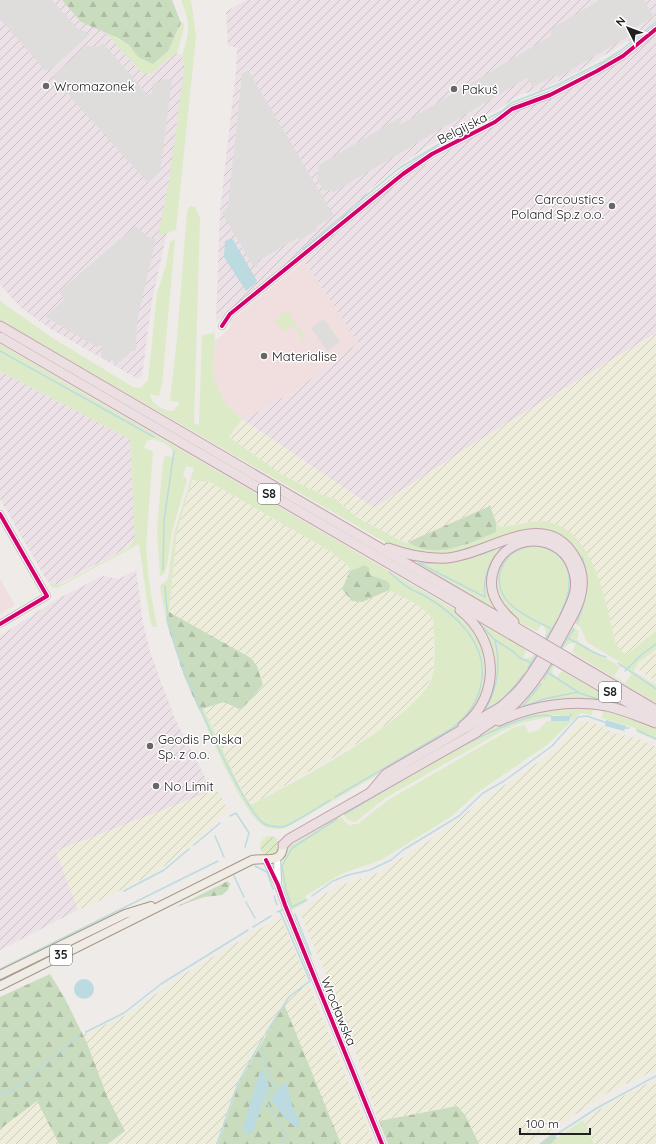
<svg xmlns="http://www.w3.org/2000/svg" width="656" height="1144" viewBox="0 0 656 1144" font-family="Quicksand,sans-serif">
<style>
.commercial{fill:#f0dfde}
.industrial{fill:url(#industrial-furrows)}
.farmland{fill:url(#farmland-furrows)}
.grass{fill:#dceac8;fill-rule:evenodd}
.forest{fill:url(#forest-firs)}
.garden{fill:url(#garden-furrows)}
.parking{fill:#dedddc}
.water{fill:#bcdbe0}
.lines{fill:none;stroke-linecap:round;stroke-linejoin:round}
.stream{stroke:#bcdbe0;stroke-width:1.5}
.minor-casing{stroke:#c7c6c4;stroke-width:8}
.major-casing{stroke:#a49884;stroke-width:10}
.highway-casing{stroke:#c3a0ac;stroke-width:11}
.minor{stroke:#fcfcfc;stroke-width:6}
.major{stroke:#f1ebe5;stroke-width:8}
.highway{stroke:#ebdfe2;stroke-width:9}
.highway-bridge-casing{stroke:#c3a0ac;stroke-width:11;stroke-linecap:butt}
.highway-bridge{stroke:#ebdfe2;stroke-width:9}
.cycleway-casing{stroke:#fff;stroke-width:6}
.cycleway{stroke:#d6006c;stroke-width:4}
.poi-dot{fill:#686766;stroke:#fff;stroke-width:1.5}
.labels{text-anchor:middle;stroke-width:3;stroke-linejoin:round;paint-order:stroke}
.shield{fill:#fff;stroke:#636363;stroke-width:1}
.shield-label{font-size:12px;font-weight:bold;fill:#202020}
.poi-label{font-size:13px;fill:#202020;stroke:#fff;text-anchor:start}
.street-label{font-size:13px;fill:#202020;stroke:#fff}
</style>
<defs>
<pattern id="industrial-furrows" width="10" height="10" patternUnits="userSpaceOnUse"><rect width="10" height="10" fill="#ebe1e7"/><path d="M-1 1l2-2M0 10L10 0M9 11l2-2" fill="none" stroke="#c9c1c6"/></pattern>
<pattern id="farmland-furrows" width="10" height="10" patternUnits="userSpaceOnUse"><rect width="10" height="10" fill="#eeeddc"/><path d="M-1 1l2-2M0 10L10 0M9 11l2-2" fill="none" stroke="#cccbbc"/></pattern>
<pattern id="forest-firs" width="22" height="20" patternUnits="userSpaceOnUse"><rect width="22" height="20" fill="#cadcbe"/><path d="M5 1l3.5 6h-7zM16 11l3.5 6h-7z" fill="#adbca3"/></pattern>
<pattern id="garden-furrows" width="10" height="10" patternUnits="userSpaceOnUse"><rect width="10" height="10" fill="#dceac8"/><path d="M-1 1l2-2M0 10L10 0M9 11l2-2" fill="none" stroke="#bcc8ac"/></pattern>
</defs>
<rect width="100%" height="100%" fill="#eeebe8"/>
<!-- commercial -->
<g class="commercial">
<polygon points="304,261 358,343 298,389 254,414 242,419 227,406 213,376 215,341 230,328 231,320"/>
<polygon points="0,579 15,605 0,614"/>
</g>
<!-- industrial -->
<g class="industrial">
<polygon points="0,0 62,0 81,22 104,31 142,73 152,73 175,53 192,58 177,186 152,300 142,376 138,379 51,329 20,307 0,284"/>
<polygon points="246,0 656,0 656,24 639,37 626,42 577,72 541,90 521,94 500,108 430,145 400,165 369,190 359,205 324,235 216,322 220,211 236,71 237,48 228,45 226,12"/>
<polygon points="656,34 656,333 489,434 374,508 242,419 254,414 298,389 358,343 304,261 404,177 516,111 548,100 596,76 622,61"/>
<polygon points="0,371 130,439 135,538 123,550 57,585 50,583 46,579 0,499"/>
<polygon points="136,570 143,623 150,652 175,719 212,791 56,851 78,910 0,950 0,636 56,600 102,576 119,579"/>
</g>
<!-- farmland -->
<g class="farmland">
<polygon points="656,333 656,631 628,654 623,653 616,644 593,566 571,533 563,529 550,523 540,521 520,523 500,527 496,522 490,506 408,542 401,541 356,517 337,499 324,496 281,474 229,437 242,419 374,508 489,434"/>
<polygon points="197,479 210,482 330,551 349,566 350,571 342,589 362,602 389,590 410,601 428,612 433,619 433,668 428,686 419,698 408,709 370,736 251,805 242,792 204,709 224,702 241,710 263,685 260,673 251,658 169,612 177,531 192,480"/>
<polygon points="656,649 656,682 635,667"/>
<polygon points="586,721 594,723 614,733 639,739 656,747 656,1070 610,1091 532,1144 479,1144 465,1115 456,1106 379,1121 344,1018 300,913 335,887 374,875 426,843 486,798 556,750 580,722"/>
<polygon points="217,789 228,810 179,855 156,872 99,901 78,910 56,851"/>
<polygon points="280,917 307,980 374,1144 341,1144 284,1005 239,1083 218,1144 108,1144 125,1131 107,1096 83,1035 126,1015 186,973"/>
<polygon points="656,1079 656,1144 594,1144 583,1120 614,1101"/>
<polygon points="37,1100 59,1144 0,1144 0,1129"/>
</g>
<!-- grass -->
<g class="grass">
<path d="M181 0H191L196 36 176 230 158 236 170 176 185 61 181 60C189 32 192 28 181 0Z"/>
<polygon points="181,23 184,23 184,27 177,53 175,53 152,73 142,73 104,31 129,45 138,57 176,36"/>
<path d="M190 206 195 207 200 218 194 423 199 425 202 335 215 333 213 376 227 406 242 419 229 437 281 474 324 496 336 499 356 517 401 541 434 550 445 549 460 547 496 532V522L498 526C502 529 530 521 539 521 595 523 605 603 616 644L623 653 628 654 656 631V649L639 662 633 671 656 685V703L578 656 572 652 576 643C564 640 550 666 553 675L557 677 562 671 568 673 631 710 608 704 510 713 572 626 579 631 577 640 582 644 619 666 621 663 587 642 581 628 574 623 580 557 569 543 553 533 453 554 430 555 390 545 0 320V301L51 337 133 387 141 388 148 380 149 372 157 293 166 265 170 242 175 239 162 384 159 396 150 394C150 403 164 412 173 411L179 404V402L170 401 177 338 187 211ZM623 667 629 671 631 675 625 683 614 676 619 668Z"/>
<polygon points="285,312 288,312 303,335 306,344 292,325 283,331 275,320"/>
<path d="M0 344 454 609C497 643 497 697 453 731L288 827C281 830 268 830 262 825 241 810 211 736 199 710L204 709 242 792 251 805C293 783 413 721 431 680 437 664 434 636 433 619 423 605 404 598 389 590L390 585 370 575 369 568 365 565 350 571 349 566 330 551 210 482 192 480 177 531 169 612 166 619 160 586 168 579 174 534 194 468 186 466 183 475 187 480 172 531 167 565 164 574 160 576 157 530 163 462 165 456 174 457C174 446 161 441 152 439L147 441 144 448 153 451 146 546 149 583 157 627H153L150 621 139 544 57 588 50 586V583L57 585 62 584 128 548 135 538 130 439 0 371Z"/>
<path d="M527 537C543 537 557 540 568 552 577 563 581 576 579 589 576 613 536 677 520 695 511 705 502 712 492 719L287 837 487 720C518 700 535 674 553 643 562 627 575 610 578 591 590 527 487 518 488 583 488 593 493 601 495 609L411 560C431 559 445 564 466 558 486 552 505 540 527 537Z"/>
<path d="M531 544 549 547 565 559 573 584 567 605 532 667 509 696 474 721 492 684 474 618 526 649 523 659 532 657 545 636 546 630 542 624 537 631C527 626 514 621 507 612 491 593 492 567 511 551 516 547 525 546 531 544Z"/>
<path d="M569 707C601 706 628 714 656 727V740L638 733 635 728 602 718 603 710 593 708 592 715 583 713 579 714 547 745 478 792 452 816 381 860 341 874 305 896 308 901 292 910 290 909 283 889 280 866 289 846 340 815 348 825 358 824 388 800 515 727 525 725 529 733 539 730 547 721H570L572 717 551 715 550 717 524 722 504 730 387 797 355 822 348 820 343 814 345 811C414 776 490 711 569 707Z"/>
<polygon points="583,1120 594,1144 551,1144 557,1138"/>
</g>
<!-- forest -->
<g class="forest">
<polygon points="62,0 172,0 181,23 168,51 153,64 138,57 129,45 118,38 81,22"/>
<path d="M490 506 496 522V532C471 543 434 561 408 542Z"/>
<polygon points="365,565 369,568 370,575 387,581 390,585 389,590 362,602 352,601 342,589 350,571"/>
<polygon points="169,612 251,658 257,666 263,685 241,710 224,702 199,710 184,676 168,627 166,619"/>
<polygon points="228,881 230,884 228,890 222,895 204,897 176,907"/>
<polygon points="50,974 64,997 87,1043 107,1096 125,1131 108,1144 59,1144 37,1101 0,1129 0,997"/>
<polygon points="284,1004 341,1144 218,1144 239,1083"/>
<polygon points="457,1106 465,1115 479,1144 388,1144 379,1121"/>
<polygon points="553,1133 557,1138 551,1144 539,1144"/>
</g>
<!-- garden -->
<circle class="garden" cx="270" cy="846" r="10"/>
<!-- parking -->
<g class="parking">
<polygon points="0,0 52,0 77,28 90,34 50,70 45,70 0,19"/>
<polygon points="600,0 644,0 654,17 632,29 635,31 634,33 559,77 555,75 533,87 527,78 334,192 323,190 317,179 319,165 401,117 400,125 551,36 551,29"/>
<polygon points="103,43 148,95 152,93 153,83 157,83 163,79 172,80 160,172 148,183 53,78 54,75 86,46 98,47"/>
<polygon points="248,70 334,216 317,226 315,231 299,241 299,237 256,262 259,267 253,266 222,213 228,206 242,74"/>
<polygon points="135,226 148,237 156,239 137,321 136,351 132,351 117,364 115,363 112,360 106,360 101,355 101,344 97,347 90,343 47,318 46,316 65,299 59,292"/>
<polygon points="324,319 340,342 327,351 311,328"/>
</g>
<!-- water -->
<g class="water">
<polygon points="232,238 257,281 256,283 246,291 224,257 225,241"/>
<polygon points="551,716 571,716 569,721 551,721"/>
<polygon points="606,720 626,726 624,731 605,726"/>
<circle cx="84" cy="989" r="10"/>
<polygon points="263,1070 269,1085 253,1132 249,1135 242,1129 260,1071"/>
<polygon points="287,1083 292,1105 301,1125 297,1128 285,1119 271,1099 279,1086"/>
</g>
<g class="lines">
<!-- stream -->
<g class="stream">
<polyline points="303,249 398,169 439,144 502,111 511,103 557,85 604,61 620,51 656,22"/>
<polyline points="0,351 154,437"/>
<path d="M475 557 447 563H419L485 597C482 576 490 560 504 545L480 555"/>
<polyline points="163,570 164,521 174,451"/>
<path d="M165 586C166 606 169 626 175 646 183 671 246 820 267 825 271 826 278 827 282 827 294 824 318 807 330 800"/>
<path d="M558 619 552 629C538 622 521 615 510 604 502 596 497 584 500 573 513 524 597 545 560 614"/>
<polyline points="477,621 495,640 514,652 520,658 531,663"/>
<path d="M577 623C586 600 591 581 582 557"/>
<path d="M567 638C582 644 590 653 606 657"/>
<polyline points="544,641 552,629"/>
<polyline points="561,649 574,629"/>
<polyline points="618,663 656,689"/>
<polyline points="528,668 537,653"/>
<polyline points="625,671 641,655 656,644"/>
<polyline points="544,679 553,663"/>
<polyline points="579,693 615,704"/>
<polyline points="523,706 541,684"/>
<polyline points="522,707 544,699 578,692 547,672"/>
<path d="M485 710C498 688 501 665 495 640"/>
<path d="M485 710C501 703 514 688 524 674"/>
<polyline points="571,716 571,714"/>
<polyline points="624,728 629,728"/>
<polyline points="637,730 656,739"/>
<path d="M335 797 451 729C469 715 479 701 482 679 486 641 454 613 425 596 420 593 415 592 411 589 403 585 396 578 389 572"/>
<path d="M345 814C383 792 514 707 551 716"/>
<polyline points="230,816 236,813 249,833 245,847"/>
<polyline points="215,836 224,857"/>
<polyline points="194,845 220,823"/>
<polyline points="255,866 267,872 273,889"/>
<polyline points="234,876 244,897"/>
<polyline points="124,891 164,870 189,849"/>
<polyline points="274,896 277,905"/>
<polyline points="312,896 333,881 348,875 370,870 391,860 403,850 459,816 483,793 504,781 552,746 578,717 587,716 607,723"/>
<polyline points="306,900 292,907 286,890 282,866 292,848 337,819"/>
<polyline points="246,902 255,918"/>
<polyline points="277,912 282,910"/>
<polyline points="295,914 311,955"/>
<polyline points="253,927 271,916"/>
<polyline points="0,969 218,861"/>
<polyline points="86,1032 124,1013 161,984 248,930"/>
<polyline points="266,1033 289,997 310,981 280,911"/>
<polyline points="261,1048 273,1085 267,1103 279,1121 285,1136 281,1144"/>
<polyline points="0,1093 8,1092 19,1086 80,1035"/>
<polyline points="217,1144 238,1083 263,1038"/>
<polyline points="542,1144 597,1108 656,1076"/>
</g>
<!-- minor casing -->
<g class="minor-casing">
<g id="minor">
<polyline points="222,326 230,314 403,174 432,154 495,122 512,109 550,95 597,71 623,56 656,29"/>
<polyline points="0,514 47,596 0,624"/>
<polyline points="277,858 278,881"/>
<polyline points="266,860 278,885 285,905 382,1144"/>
</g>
</g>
<!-- major casing -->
<g class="major-casing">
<g id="major">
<polyline points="0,975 125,914 151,906"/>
<path d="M0 986 252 860C264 857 283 865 283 845"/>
</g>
</g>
<!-- highway casing -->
<g class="highway-casing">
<g id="highway">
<polyline points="0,326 534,638"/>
<polyline points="0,337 529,645"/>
<path d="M388 548C407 555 426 559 447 558 489 555 546 504 576 559 587 578 582 599 572 617 554 649 537 685 509 709 497 719 484 727 471 735"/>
<path d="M460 610C498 640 502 695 463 726"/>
<polyline points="568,658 656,710"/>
<polyline points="564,665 653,717"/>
<path d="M499 721C531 706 571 699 607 706 624 710 640 717 656 723"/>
<path d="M370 793 386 774 501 707C509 700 517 693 524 684 538 666 570 613 575 591 576 585 576 579 574 573 564 530 504 531 493 572 487 593 499 609 514 622"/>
<polyline points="283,845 289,839 477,732"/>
</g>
</g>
<!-- minor -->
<use href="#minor" class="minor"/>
<!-- major -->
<use href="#major" class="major"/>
<!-- highway -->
<use href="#highway" class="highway"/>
<!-- highway-bridge casing -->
<g class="highway-bridge-casing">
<g id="highway-bridge">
<polyline points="534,638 568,658"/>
<polyline points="529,645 564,665"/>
</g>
</g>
<!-- highway-bridge -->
<use href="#highway-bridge" class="highway-bridge"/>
<!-- cycleway casing -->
<g class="cycleway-casing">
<g id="cycleway">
<polyline points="222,326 230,314 403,174 432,154 495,122 512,109 550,95 597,71 623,56 656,29"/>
<polyline points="0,514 47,596 0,624"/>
<polyline points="266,860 278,885 285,905 382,1144"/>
</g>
</g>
<!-- cycleway -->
<use href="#cycleway" class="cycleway"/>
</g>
<!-- markers -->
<g class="poi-dot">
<circle cx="46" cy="86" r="4"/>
<circle cx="454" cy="89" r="4"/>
<circle cx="612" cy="206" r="4"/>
<circle cx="264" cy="356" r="4"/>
<circle cx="150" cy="746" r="4"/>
<circle cx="156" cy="786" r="4"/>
</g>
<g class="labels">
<!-- shield labels -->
<g class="shield">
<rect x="258" y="484" width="22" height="20" rx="3"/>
<rect x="599" y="682" width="22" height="20" rx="3"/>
<rect x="50" y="945" width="22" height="20" rx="3"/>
</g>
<g class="shield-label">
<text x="269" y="498">S8</text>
<text x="610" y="696">S8</text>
<text x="61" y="959">35</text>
</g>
<!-- poi labels -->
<g class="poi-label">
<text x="54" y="91">Wromazonek</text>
<text x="462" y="94">Pakuś</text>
<text x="604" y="204" text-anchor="end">Carcoustics<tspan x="604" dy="15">Poland Sp.z o.o.</tspan></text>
<text x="272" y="361">Materialise</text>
<text x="158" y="744">Geodis Polska<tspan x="158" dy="15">Sp. z o.o.</tspan></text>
<text x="164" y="791">No Limit</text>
</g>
<!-- street labels -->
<g class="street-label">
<text transform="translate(462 128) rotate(-27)" y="5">Belgijska</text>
<text transform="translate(339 1011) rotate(68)" y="5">Wrocławska</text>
</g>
</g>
<!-- north arrow -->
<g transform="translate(628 28) rotate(312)" stroke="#ffffff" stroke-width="3" paint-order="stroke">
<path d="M0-3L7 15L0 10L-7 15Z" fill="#202020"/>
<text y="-6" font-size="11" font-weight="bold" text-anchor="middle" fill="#202020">N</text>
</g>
<!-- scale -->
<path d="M520 1128v6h70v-6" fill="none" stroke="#202020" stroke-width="2"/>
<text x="526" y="1128" font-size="12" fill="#202020" stroke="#ffffff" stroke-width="3" paint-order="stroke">100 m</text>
</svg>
